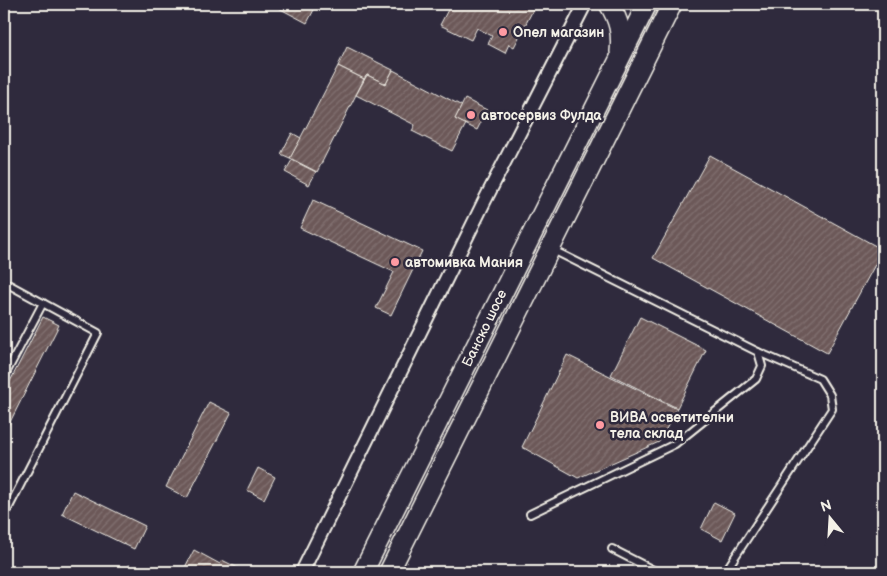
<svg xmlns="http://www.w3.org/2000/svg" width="887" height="576" viewBox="0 0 887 576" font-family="'Balsamiq Sans',sans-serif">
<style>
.building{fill:url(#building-hatch);stroke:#f4f1e8}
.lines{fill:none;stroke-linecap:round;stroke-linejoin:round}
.service-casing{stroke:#f4f1e8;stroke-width:10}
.minor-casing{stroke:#f4f1e8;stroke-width:16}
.secondary-casing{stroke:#f4f1e8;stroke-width:22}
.service{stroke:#2f2a3d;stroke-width:6}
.minor{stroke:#2f2a3d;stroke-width:12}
.secondary{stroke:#2f2a3d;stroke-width:19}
.poi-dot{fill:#ff9aa2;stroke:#2f2a3d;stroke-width:2}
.labels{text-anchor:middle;stroke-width:5;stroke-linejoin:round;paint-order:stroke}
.poi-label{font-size:14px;font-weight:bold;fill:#f4f1e8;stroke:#2f2a3d;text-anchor:start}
.street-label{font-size:14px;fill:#f4f1e8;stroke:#2f2a3d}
</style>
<defs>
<pattern id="building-hatch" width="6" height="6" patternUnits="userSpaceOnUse" patternTransform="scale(1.25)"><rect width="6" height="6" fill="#6c5959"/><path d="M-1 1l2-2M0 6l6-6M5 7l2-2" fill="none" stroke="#827171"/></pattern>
</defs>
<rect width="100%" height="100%" fill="#2f2a3d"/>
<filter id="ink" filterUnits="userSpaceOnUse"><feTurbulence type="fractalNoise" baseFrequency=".02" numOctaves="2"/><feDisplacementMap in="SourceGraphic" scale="10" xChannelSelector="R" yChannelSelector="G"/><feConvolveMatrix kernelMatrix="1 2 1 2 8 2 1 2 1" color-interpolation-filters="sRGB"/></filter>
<g filter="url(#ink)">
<!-- building -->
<g class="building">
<polygon points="273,4 317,4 307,23 273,5"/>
<polygon points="451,4 536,4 514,47 509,44 505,53 488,44 492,36 477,28 471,40 440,25"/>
<polygon points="347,47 393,70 386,84 367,75 364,79 338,66"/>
<polygon points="338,66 364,79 317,172 290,158"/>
<polygon points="393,70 462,106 455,119 466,124 452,151 412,131 415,125 356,95 367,75 386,84"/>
<polygon points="465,99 487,110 477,130 455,119"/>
<polygon points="292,133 301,138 290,158 281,154"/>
<polygon points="710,155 883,250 827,353 653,258"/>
<polygon points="292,160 316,172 309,185 285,172"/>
<polygon points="313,200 422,251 391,315 376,308 394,272 300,228"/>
<polygon points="43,317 59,325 4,434 4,393"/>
<polygon points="640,317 706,350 677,408 611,375"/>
<polygon points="567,355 677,409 659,442 578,478 522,447"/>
<polygon points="209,402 231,413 187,498 166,487"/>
<polygon points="258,468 275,477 264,499 247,490"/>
<polygon points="73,491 145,526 134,549 62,514"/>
<polygon points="714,502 735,513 722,540 701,529"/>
<polygon points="194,550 220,564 222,560 238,568 236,572 185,572 183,571"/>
<polygon points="129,565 143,572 125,572"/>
</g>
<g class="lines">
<!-- service casing -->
<g class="service-casing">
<g id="service">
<polyline points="4,282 98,333 4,517"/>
<polyline points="4,377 43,303"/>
<polyline points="530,514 675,444 756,379 762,366 758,352 551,249"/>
<polyline points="612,549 657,572"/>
<polyline points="725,572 832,409 830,395 820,379 758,352"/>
</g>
</g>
<!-- minor casing -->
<g class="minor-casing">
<polyline id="minor" points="302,572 484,202 585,4"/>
</g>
<!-- secondary casing -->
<g class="secondary-casing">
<g id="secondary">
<path d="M609 4C619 20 622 33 620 52"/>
<polyline points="363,572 647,4"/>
<polyline points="389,572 672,4"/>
</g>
</g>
<!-- service -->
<use href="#service" class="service"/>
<!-- minor -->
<use href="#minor" class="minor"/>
<!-- secondary -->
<use href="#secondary" class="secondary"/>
</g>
</g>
<!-- markers -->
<g class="poi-dot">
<circle cx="503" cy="32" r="5"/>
<circle cx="471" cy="115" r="5"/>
<circle cx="395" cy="262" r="5"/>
<circle cx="600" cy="425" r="5"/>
</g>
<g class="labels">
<!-- poi labels -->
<g class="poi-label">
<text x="513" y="37">Опел магазин</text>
<text x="481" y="120">автосервиз Фулда</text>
<text x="405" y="267">автомивка Мания</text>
<text x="610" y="422">ВИВА осветителни<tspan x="610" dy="16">тела склад</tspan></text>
</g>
<!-- street labels -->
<g class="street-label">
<text transform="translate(484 328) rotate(-64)" y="5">Банско шосе</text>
</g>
</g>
<!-- margin -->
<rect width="887" height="576" fill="none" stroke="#2f2a3d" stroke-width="20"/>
<rect x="10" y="10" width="867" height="556" fill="none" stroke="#f4f1e8" stroke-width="2" filter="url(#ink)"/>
<!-- north arrow -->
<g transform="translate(830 518) rotate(342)" stroke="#2f2a3d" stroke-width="4" paint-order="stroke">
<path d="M0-4L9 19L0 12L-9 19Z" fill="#f4f1e8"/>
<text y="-8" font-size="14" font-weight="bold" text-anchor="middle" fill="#f4f1e8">N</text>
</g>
</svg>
